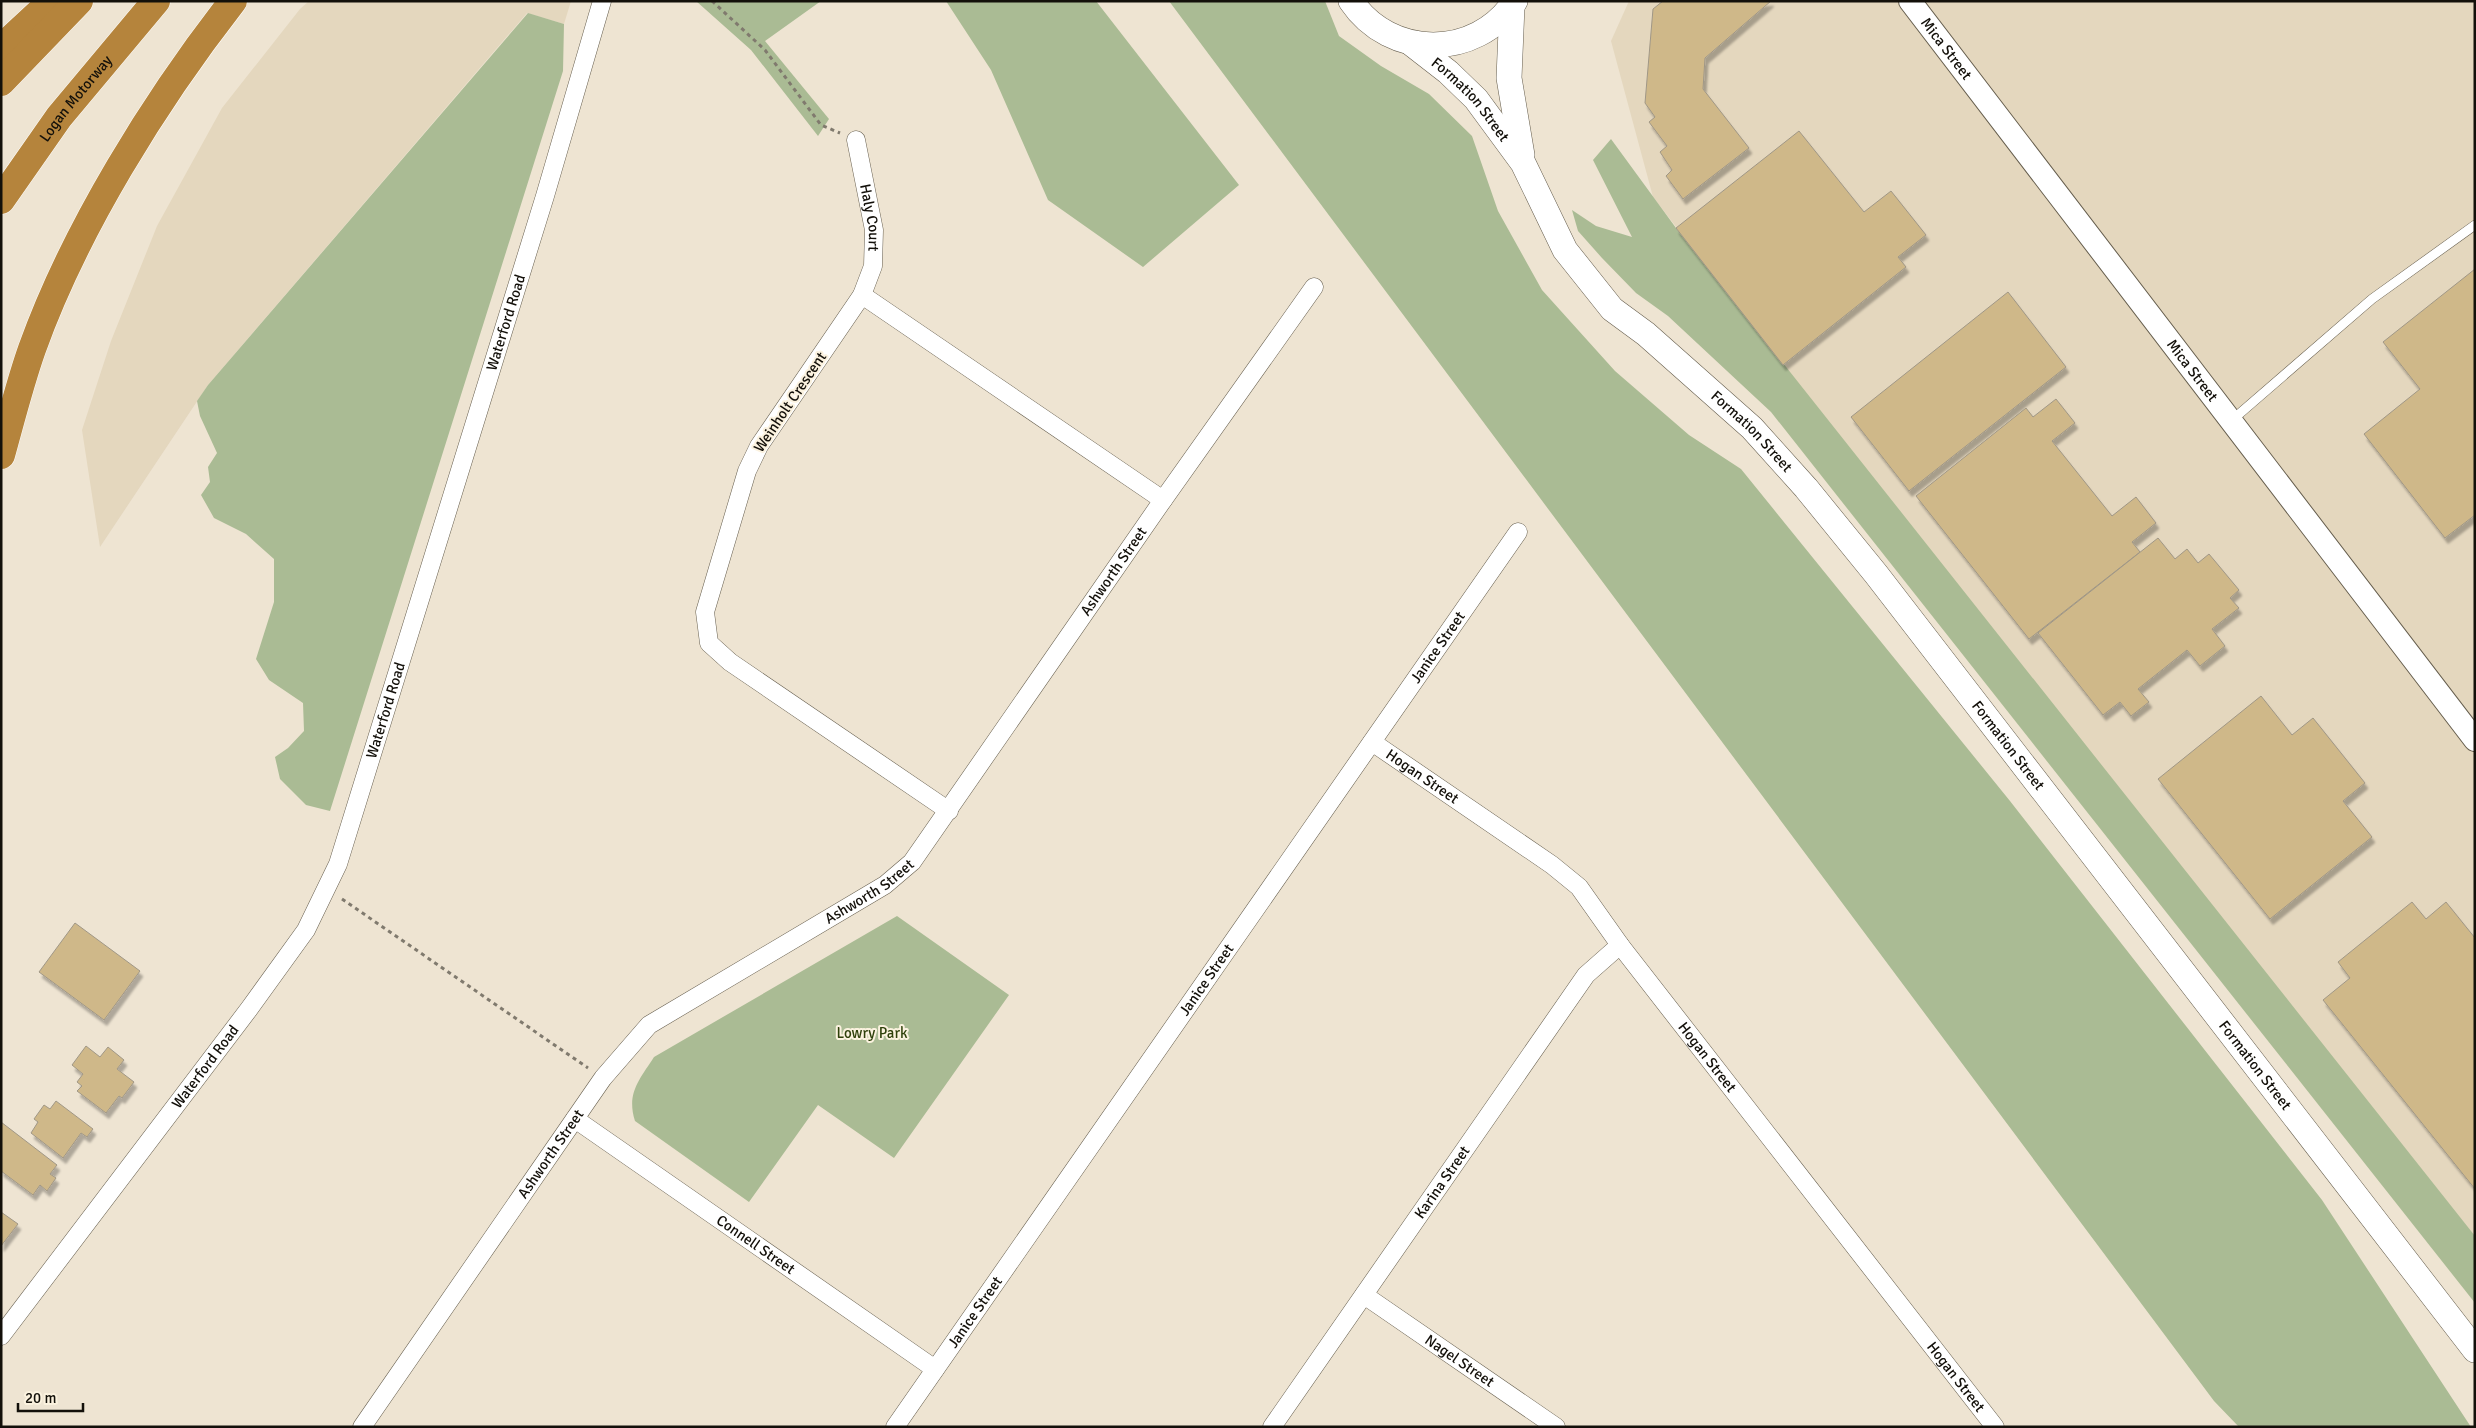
<svg xmlns="http://www.w3.org/2000/svg" width="2476" height="1428" viewBox="0 0 2476 1428" font-family="Signika,sans-serif">
<style>
.built{fill:#e4d7be}
.green{fill:#aabb94}
.building{fill:#cfb889;stroke:#a09786;filter:url(#shadow)}
.lines{fill:none;stroke-linecap:round;stroke-linejoin:round}
.service-casing{stroke:#665e4e;stroke-width:10}
.minor-casing{stroke:#665e4e;stroke-width:19}
.tertiary-casing{stroke:#665e4e;stroke-width:24}
.secondary-casing{stroke:#665e4e;stroke-width:26}
.motorway-casing{stroke:#fff;stroke-width:29}
.path{stroke:#807a6e;stroke-width:3;stroke-dasharray:4 4;stroke-linecap:butt}
.service{stroke:#fff;stroke-width:9}
.minor{stroke:#fff;stroke-width:18}
.tertiary{stroke:#fff;stroke-width:22}
.secondary{stroke:#fff;stroke-width:25}
.motorway{stroke:#b5843c;stroke-width:28}
.labels{text-anchor:middle;stroke-width:4;stroke-linejoin:round;paint-order:stroke}
.street-label{font-size:15px;fill:#13100a;stroke:#fbf2df}
.park-label{font-size:15px;fill:#2e400a;stroke:#fbf2df}
</style>
<defs>
<filter id="shadow"><feDropShadow dx="3" dy="5.5" stdDeviation="1" flood-color="#0004"/></filter>
</defs>
<rect width="100%" height="100%" fill="#eee4d2"/>
<!-- built -->
<g class="built">
<polygon points="309,1 571,1 564,24 527,13 208,385 100,547 82,430 111,341 157,226 222,108 300,9"/>
<polygon points="1629,1 2475,1 2475,1237 1783,365 1653,197 1611,41"/>
</g>
<!-- green -->
<g class="green">
<polygon points="696,1 821,1 765,41 829,119 818,136 751,50"/>
<polygon points="946,1 1096,1 1239,185 1143,267 1048,200 991,70"/>
<polygon points="1169,1 1325,1 1339,36 1381,66 1429,94 1472,136 1498,211 1542,290 1615,371 1689,435 1741,469 2010,801 2322,1200 2471,1427 2239,1427 2214,1401"/>
<polygon points="528,13 564,24 563,71 330,811 306,805 280,779 275,757 288,748 304,731 303,703 269,680 256,659 274,602 274,559 246,534 214,518 201,495 210,482 208,467 217,453 200,416 197,401 208,385"/>
<polygon points="1611,139 1676,228 2475,1236 2475,1303 1771,412 1668,316 1636,293 1602,258 1578,231 1572,210 1596,226 1632,237 1593,160"/>
<path d="M897 916 1009 995 894 1158 818 1105 749 1202 635 1121C626 1093 640 1079 654 1057Z"/>
</g>
<!-- building -->
<g class="building">
<polygon points="1663,1 1771,1 1705,58 1703,89 1749,148 1683,199 1666,176 1672,170 1660,152 1667,146 1649,122 1655,117 1645,103 1653,9"/>
<polygon points="1799,131 1864,212 1891,191 1926,235 1898,257 1906,267 1783,365 1676,228"/>
<polygon points="2475,269 2475,515 2445,538 2364,434 2420,389 2383,342"/>
<polygon points="2008,292 2066,367 1909,491 1851,417"/>
<polygon points="2056,399 2075,423 2052,441 2112,516 2136,497 2156,523 2132,542 2140,552 2029,639 1916,496 2026,408 2033,417"/>
<polygon points="2158,538 2175,559 2187,549 2198,563 2209,554 2239,590 2230,598 2239,608 2212,629 2225,646 2200,666 2187,650 2138,689 2149,702 2131,716 2120,702 2103,715 2038,633"/>
<polygon points="2261,696 2292,735 2313,718 2365,783 2343,801 2372,837 2270,919 2158,779"/>
<polygon points="2412,902 2426,919 2446,902 2475,938 2475,1189 2323,1000 2350,978 2338,962"/>
<polygon points="75,923 140,971 104,1020 39,972"/>
<polygon points="86,1046 100,1057 108,1047 124,1060 117,1069 134,1082 122,1098 119,1096 106,1113 77,1091 82,1086 77,1082 83,1074 72,1065"/>
<polygon points="56,1101 93,1129 87,1137 81,1133 63,1158 31,1133 38,1122 34,1119 44,1105 50,1109"/>
<polygon points="1,1122 57,1165 50,1174 56,1178 47,1191 40,1185 33,1195 1,1171"/>
<polygon points="1,1212 18,1224 1,1246"/>
</g>
<g class="lines">
<!-- service casing -->
<g class="service-casing">
<polyline id="service" points="2231,421 2372,299 2475,225"/>
</g>
<!-- minor casing -->
<g class="minor-casing">
<g id="minor">
<path id="s1" d="M856 140 874 230 873 266 862 295 759 446 747 471 705 612 709 643 730 662 949 811"/>
<polyline points="862,295 1163,500"/>
<path id="s2" d="M1372 742 1552 865 1579 887 1620 945 1995 1427"/>
<path id="s3" d="M575 1119 935 1369"/>
<path id="s4" d="M1364 1295 1556 1427"/>
<path id="s5" d="M1 1336 249 1009 306 930 338 864 545 196 602 1"/>
<path id="s6" d="M362 1427 603 1078 649 1025 885 885 912 862 1163 500 1314 287"/>
<path id="s7" d="M895 1427 1518 532"/>
<path id="s8" d="M1272 1427 1586 975 1620 945"/>
</g>
</g>
<!-- tertiary casing -->
<g class="tertiary-casing">
<g id="tertiary">
<path id="s9" d="M1910 1 2475 740"/>
</g>
</g>
<!-- secondary casing -->
<g class="secondary-casing">
<g id="secondary">
<path d="M1351 1C1390 59 1476 60 1515 1"/>
<polyline points="1512,6 1509,78 1522,155"/>
<path id="s10" d="M1412 44 1448 72 1476 99 1523 163 1565 250 1612 309 1646 334 1752 428 1806 488 1876 574 2475 1350"/>
</g>
</g>
<!-- motorway casing -->
<g class="motorway-casing">
<g id="motorway">
<polyline points="1,48 52,1"/>
<polyline points="1,82 79,1"/>
<path id="s11" d="M1 200 59 117 156 1"/>
<path d="M1 455C11 419 20 383 32 349 75 229 155 101 233 1"/>
</g>
</g>
<!-- path -->
<g class="path">
<polyline points="712,1 765,50 821,125 840,133"/>
<polyline points="342,899 588,1068"/>
</g>
<!-- service -->
<use href="#service" class="service"/>
<!-- minor -->
<use href="#minor" class="minor"/>
<!-- tertiary -->
<use href="#tertiary" class="tertiary"/>
<!-- secondary -->
<use href="#secondary" class="secondary"/>
<!-- motorway -->
<use href="#motorway" class="motorway"/>
</g>
<g class="labels">
<!-- street labels -->
<g class="street-label">
<text dy="5" stroke="none"><textPath href="#s9" startOffset="60">Mica Street</textPath></text>
<text dy="5" stroke="none"><textPath href="#s11" startOffset="126">Logan Motorway</textPath></text>
<text dy="5" stroke="none"><textPath href="#s10" startOffset="81">Formation Street</textPath></text>
<text dy="5" stroke="none"><textPath href="#s1" startOffset="79">Haly Court</textPath></text>
<text dy="5" stroke="none"><textPath href="#s5" startOffset="1148">Waterford Road</textPath></text>
<text dy="5" stroke="none"><textPath href="#s9" startOffset="465">Mica Street</textPath></text>
<text transform="translate(790 402) rotate(-56)" y="5">Weinholt Crescent</text>
<text dy="5" stroke="none"><textPath href="#s10" startOffset="522">Formation Street</textPath></text>
<text dy="5" stroke="none"><textPath href="#s6" startOffset="1158">Ashworth Street</textPath></text>
<text dy="5" stroke="none"><textPath href="#s7" startOffset="950">Janice Street</textPath></text>
<text dy="5" stroke="none"><textPath href="#s5" startOffset="742">Waterford Road</textPath></text>
<text dy="5" stroke="none"><textPath href="#s10" startOffset="928">Formation Street</textPath></text>
<text dy="5" stroke="none"><textPath href="#s2" startOffset="61">Hogan Street</textPath></text>
<text dy="5" stroke="none"><textPath href="#s6" startOffset="752">Ashworth Street</textPath></text>
<text dy="5" stroke="none"><textPath href="#s7" startOffset="545">Janice Street</textPath></text>
<text dy="5" stroke="none"><textPath href="#s2" startOffset="466">Hogan Street</textPath></text>
<text dy="5" stroke="none"><textPath href="#s10" startOffset="1332">Formation Street</textPath></text>
<text dy="5" stroke="none"><textPath href="#s5" startOffset="338">Waterford Road</textPath></text>
<text dy="5" stroke="none"><textPath href="#s6" startOffset="332">Ashworth Street</textPath></text>
<text dy="5" stroke="none"><textPath href="#s8" startOffset="298">Karina Street</textPath></text>
<text dy="5" stroke="none"><textPath href="#s3" startOffset="220">Connell Street</textPath></text>
<text dy="5" stroke="none"><textPath href="#s7" startOffset="140">Janice Street</textPath></text>
<text dy="5" stroke="none"><textPath href="#s4" startOffset="116">Nagel Street</textPath></text>
<text dy="5" stroke="none"><textPath href="#s2" startOffset="871">Hogan Street</textPath></text>
</g>
<!-- park labels -->
<g class="park-label">
<text x="872" y="1038">Lowry Park</text>
</g>
</g>
<!-- border -->
<rect width="2476" height="1428" fill="none" stroke="#13100a" stroke-width="5"/>
<!-- scale -->
<path d="M18 1403v8h65v-8" fill="none" stroke="#13100a" stroke-width="2.5"/>
<text x="25" y="1403" font-size="15" fill="#13100a" stroke="#fbf2df" stroke-width="4" paint-order="stroke">20 m</text>
</svg>
